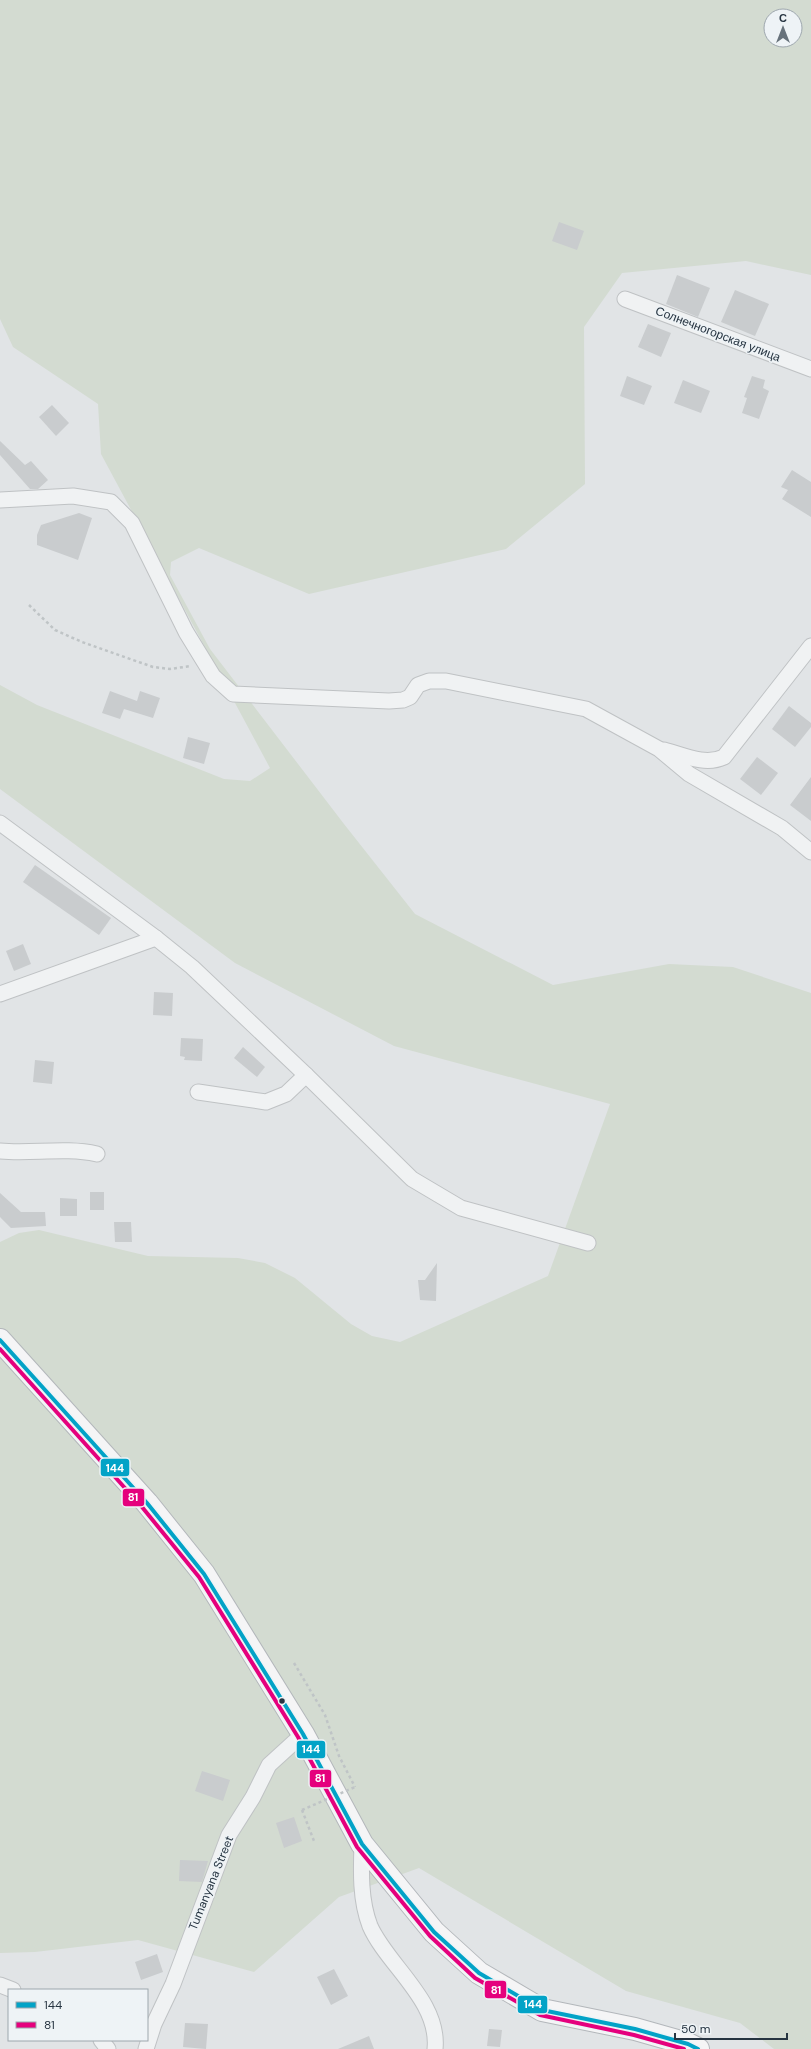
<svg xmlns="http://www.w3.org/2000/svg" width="811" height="2049" viewBox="0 0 811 2049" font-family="'DM Sans',sans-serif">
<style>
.green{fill:#d3dbd1;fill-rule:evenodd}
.building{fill:#c9ccce}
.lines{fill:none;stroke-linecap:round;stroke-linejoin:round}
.minor-casing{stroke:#bfc2c4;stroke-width:17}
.highway-casing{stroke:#b3b7bb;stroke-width:24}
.path{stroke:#bfc4c6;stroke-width:2.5;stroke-dasharray:3 3;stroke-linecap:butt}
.minor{stroke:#f0f2f3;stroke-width:15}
.highway{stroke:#f5f5f6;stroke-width:22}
.path-bridge{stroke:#bfc4c6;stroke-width:2.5;stroke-dasharray:3 3;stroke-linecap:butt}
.bus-1-casing{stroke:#eef3f6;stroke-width:7}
.bus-2-casing{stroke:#eef3f6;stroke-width:7}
.bus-1{stroke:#02a3c7;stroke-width:4}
.bus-2{stroke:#e5007d;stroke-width:4}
.bus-dot{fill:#263441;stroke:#eef3f6;stroke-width:1.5}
.labels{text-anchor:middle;stroke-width:3;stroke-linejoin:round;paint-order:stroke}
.street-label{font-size:12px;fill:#263441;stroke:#eef3f6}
.line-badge{stroke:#eef3f6;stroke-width:1.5}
.badge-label{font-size:11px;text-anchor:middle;font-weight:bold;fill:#fff}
</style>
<rect width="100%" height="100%" fill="#e1e4e6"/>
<!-- green -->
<path class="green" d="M0 0H811V275L746 261 622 273 584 327 585 484 506 549 309 594 199 548 171 562 170 575 210 649 344 824 415 914 553 985 669 964 733 967 811 993V2049H774L740 2023 626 1991 419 1868 339 1897 254 1972 138 1940 35 1952 0 1953V1242L19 1233 39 1230 148 1256 238 1258 265 1263 295 1278 351 1324 372 1336 400 1342 548 1276 610 1104 394 1046 235 963 0 789V685L37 705 224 779 250 781 270 768 101 454 98 404 13 347 0 319ZM771 16H795V40H771Z"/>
<!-- building -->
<g class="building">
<polygon points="559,222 584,231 577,250 552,241"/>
<polygon points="677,275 710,288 698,317 666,304"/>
<polygon points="735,290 769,304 755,336 721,322"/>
<polygon points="648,324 671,333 661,357 638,347"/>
<polygon points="627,376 652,386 644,405 620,396"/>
<polygon points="752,376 765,380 763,388 769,391 759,419 742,413 747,398 744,397"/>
<polygon points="683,380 710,391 701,413 674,403"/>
<polygon points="52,405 69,423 56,436 39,417"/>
<polygon points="0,441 25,465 31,461 48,480 38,489 30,489 0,455"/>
<polygon points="792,470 811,482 811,517 782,499 788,490 781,487"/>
<polygon points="79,513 92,518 78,560 37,545 37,535 41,525"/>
<polygon points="110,691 137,701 140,691 160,698 153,718 124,709 120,719 102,713"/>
<polygon points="789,706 811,723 811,727 795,747 772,729"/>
<polygon points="188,737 210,743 204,764 183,758"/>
<polygon points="757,757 778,773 761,795 740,779"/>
<polygon points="811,777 811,821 790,805"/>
<polygon points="35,865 111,918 99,935 23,882"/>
<polygon points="23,944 31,964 14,971 6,951"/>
<polygon points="154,992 173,993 172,1016 153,1015"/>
<polygon points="181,1038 203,1039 202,1061 184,1060 185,1057 180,1056"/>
<polygon points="243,1047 265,1067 257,1077 234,1058"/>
<polygon points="35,1060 54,1062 52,1084 33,1082"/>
<rect x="90" y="1192" width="14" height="18"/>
<polygon points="0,1193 21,1212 45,1212 46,1226 11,1228 0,1217"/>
<polygon points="60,1198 77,1199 77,1216 60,1216"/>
<polygon points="114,1222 131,1222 132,1242 115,1242"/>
<polygon points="437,1263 436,1301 420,1300 418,1280 425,1280"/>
<polygon points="202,1771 230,1780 223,1801 195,1791"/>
<polygon points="294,1817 302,1841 284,1848 276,1823"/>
<polygon points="180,1860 208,1861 202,1882 179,1881"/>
<polygon points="157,1954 163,1972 141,1980 135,1962"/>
<polygon points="334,1969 348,1996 331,2005 317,1977"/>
<polygon points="185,2023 208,2024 206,2049 183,2047"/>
<polygon points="489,2029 502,2030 500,2047 487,2046"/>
<polygon points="369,2036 374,2049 338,2049"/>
</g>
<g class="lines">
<!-- minor casing -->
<g class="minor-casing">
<g id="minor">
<polyline points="625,299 811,369"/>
<polyline points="0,500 73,496 111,502 132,523 186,632 213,676 233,694 389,701 403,700 410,697 418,685 429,681 446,681 586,709 659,749 689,774 782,828 811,852"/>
<path d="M664 750C683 755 705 766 724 757L811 646"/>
<polyline points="0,823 156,938 192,967 306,1075 412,1179 461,1208 588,1243"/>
<polyline points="0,994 156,938"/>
<polyline points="198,1092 266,1102 286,1094 306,1075"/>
<path d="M0 1151C32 1154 65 1147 97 1154"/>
<path d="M362 1844C361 1871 360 1900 370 1926 387 1965 440 2001 435 2049"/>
<polyline points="0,1985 13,1990"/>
<polyline points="101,2040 108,2049"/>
<polyline points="146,2049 154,2024 173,1984 229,1835 253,1797 269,1765 303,1734"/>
</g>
</g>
<!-- highway casing -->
<g class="highway-casing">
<polyline id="highway" points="0,1340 147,1503 204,1574 303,1734 362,1844 434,1932 479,1973 542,2010 635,2029 688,2044 698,2049"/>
</g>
<!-- path -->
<g class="path">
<polyline points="29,605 55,630 82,642 153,667 170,669 191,666"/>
<polyline points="294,1663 325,1715 339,1756 355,1787"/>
<polyline points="302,1810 314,1841"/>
</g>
<!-- minor -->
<use href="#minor" class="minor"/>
<!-- highway -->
<use href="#highway" class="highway"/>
<!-- path-bridge -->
<polyline class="path-bridge" points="302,1810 355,1787"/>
<!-- bus-1 casing -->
<g class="bus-1-casing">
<polyline id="bus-1" points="0,1340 147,1503 204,1574 303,1734 362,1844 434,1932 479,1973 542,2010 635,2029 688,2044 698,2049"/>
</g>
<!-- bus-2 casing -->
<g class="bus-2-casing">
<polyline id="bus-2" points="0,1349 142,1507 199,1577 298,1737 357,1847 430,1936 475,1978 540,2015 634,2035 684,2049"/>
</g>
<!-- bus-1 -->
<use href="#bus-1" class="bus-1"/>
<!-- bus-2 -->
<use href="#bus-2" class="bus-2"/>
</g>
<!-- markers -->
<circle class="bus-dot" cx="282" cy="1701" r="3.5"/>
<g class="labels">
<!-- street labels -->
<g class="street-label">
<text transform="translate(718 334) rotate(21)" y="4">Солнечногорская улица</text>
<text transform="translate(211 1883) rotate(-68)" y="4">Tumanyana Street</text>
</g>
</g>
<g class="line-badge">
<rect x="100" y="1458" width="30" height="19" rx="4" fill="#02a3c7"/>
<rect x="122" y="1488" width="23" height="19" rx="4" fill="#e5007d"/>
<rect x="296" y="1740" width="30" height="19" rx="4" fill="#02a3c7"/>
<rect x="309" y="1769" width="23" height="19" rx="4" fill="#e5007d"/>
<rect x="484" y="1980" width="23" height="19" rx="4" fill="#e5007d"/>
<rect x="517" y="1995" width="31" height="19" rx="4" fill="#02a3c7"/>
</g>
<g class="badge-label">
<text x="115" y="1472">144</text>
<text x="133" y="1501">81</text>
<text x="311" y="1753">144</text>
<text x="320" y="1782">81</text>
<text x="496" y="1994">81</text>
<text x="533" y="2008">144</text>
</g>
<!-- legend -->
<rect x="8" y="1989" width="140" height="52" fill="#eef3f6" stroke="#9ea7ae"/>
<rect x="16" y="2002" width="20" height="6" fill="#02a3c7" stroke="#9ea7ae"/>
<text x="44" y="2009" font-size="12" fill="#263441">144</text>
<rect x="16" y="2022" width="20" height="6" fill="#e5007d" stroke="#9ea7ae"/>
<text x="44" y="2029" font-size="12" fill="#263441">81</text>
<!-- north arrow -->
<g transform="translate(783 28)"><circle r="19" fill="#eef3f6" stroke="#9ea7ae"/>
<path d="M0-3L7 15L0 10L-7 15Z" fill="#67727b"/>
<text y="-6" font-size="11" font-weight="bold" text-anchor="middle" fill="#263441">С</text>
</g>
<!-- scale -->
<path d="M675 2033v6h112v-6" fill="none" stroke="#263441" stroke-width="2"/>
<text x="681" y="2033" font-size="12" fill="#263441" stroke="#eef3f6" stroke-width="3" paint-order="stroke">50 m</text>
</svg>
